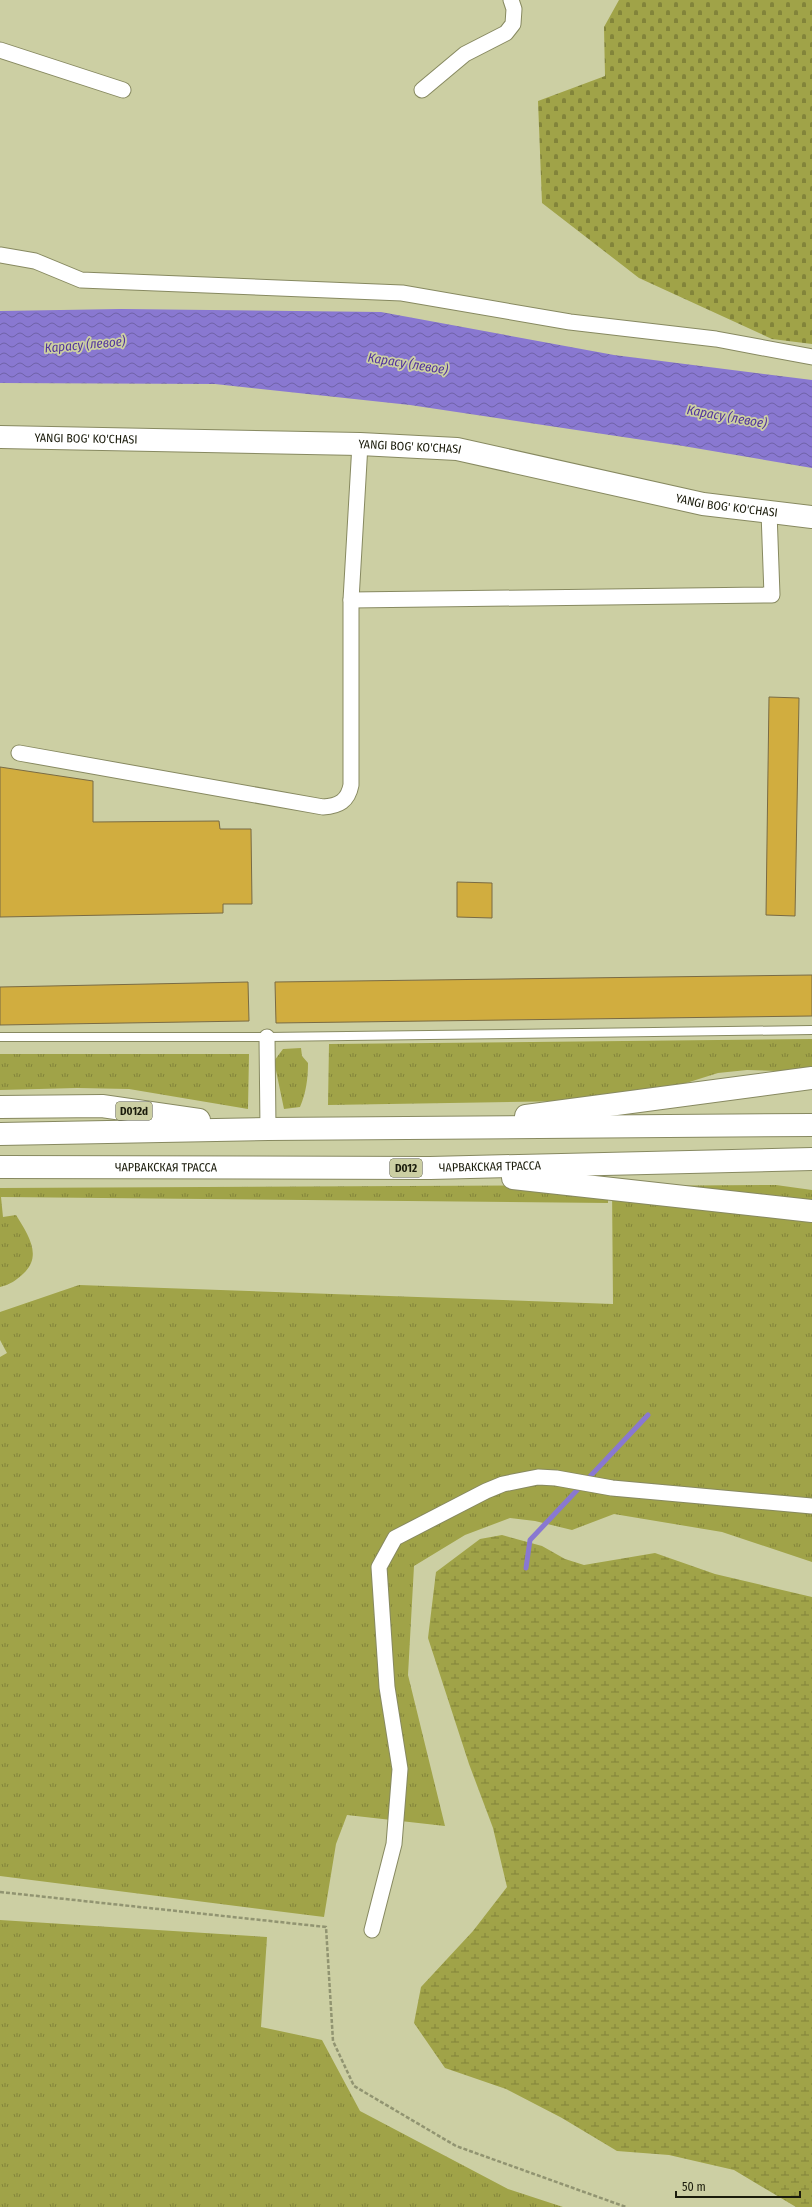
<svg xmlns="http://www.w3.org/2000/svg" width="812" height="2207" viewBox="0 0 812 2207" font-family="'Fira Sans Condensed',sans-serif">
<style>
.grass{fill:url(#grass-tufts)}
.wetland{fill:url(#wetland-marsh)}
.cemetery{fill:url(#cemetery-stones)}
.water{fill:url(#water-waves)}
.lines{fill:none;stroke-linecap:round;stroke-linejoin:round}
.stream{stroke:#8978d1;stroke-width:5}
.building{fill:#d1ad3f;stroke:#796b44}
.lane-casing{stroke:#878960;stroke-width:10}
.street-casing{stroke:#878960;stroke-width:17}
.secondary-casing{stroke:#878960;stroke-width:24}
.highway-casing{stroke:#878960;stroke-width:24}
.path{stroke:#919471;stroke-width:2.5;stroke-dasharray:4 2;stroke-linecap:butt}
.lane{stroke:#fff;stroke-width:8}
.street{stroke:#fff;stroke-width:15}
.secondary{stroke:#fff;stroke-width:22}
.highway{stroke:#fff;stroke-width:22}
.labels{text-anchor:middle;stroke-width:3.5;stroke-linejoin:round;paint-order:stroke}
.shield{fill:#cccfa3;stroke:#4f5139;stroke-width:1}
.shield-label{font-size:11px;font-weight:bold;fill:#1a1b0b}
.street-label{font-size:12px;fill:#1a1b0b;stroke:#cccfa3}
.water-label{font-size:13px;font-style:italic;fill:#51339d;stroke:#cccfa3}
</style>
<defs>
<pattern id="grass-tufts" width="24" height="20" patternUnits="userSpaceOnUse"><rect width="24" height="20" fill="#a0a348"/><path d="M3 7l-1-3M5 7V3M7 7l1-3M15 17l-1-3M17 17v-4M19 17l1-3" fill="none" stroke="#82843a"/></pattern>
<pattern id="wetland-marsh" width="20" height="14" patternUnits="userSpaceOnUse"><rect width="20" height="14" fill="#a0a348"/><path d="M1 5h8M5 5V1M11 12h8M15 12V8" fill="none" stroke="#82843a"/></pattern>
<pattern id="cemetery-stones" width="16" height="16" patternUnits="userSpaceOnUse"><rect width="16" height="16" fill="#a0a348"/><path d="M2 7V4a2 2 0 0 1 4 0v3zM10 15v-3a2 2 0 0 1 4 0v3z" fill="#82843a"/></pattern>
<pattern id="water-waves" width="16" height="10" patternUnits="userSpaceOnUse"><rect width="16" height="10" fill="#8978d1"/><path d="M0 5q4-4 8 0t8 0" fill="none" stroke="#6f62a8"/></pattern>
</defs>
<rect width="100%" height="100%" fill="#cccfa3"/>
<!-- grass -->
<g class="grass">
<polygon points="812,1039 812,1090 778,1071 747,1070 718,1073 632,1100 328,1105 329,1044"/>
<path d="M301 1048 302 1056 308 1063C308 1079 306 1093 300 1107L284 1109 274 1061 283 1049Z"/>
<polygon points="0,1054 249,1054 248,1109 129,1089 77,1088 0,1090"/>
<path d="M608 1185V1203L1 1197 3 1217 16 1215C27 1233 43 1255 24 1273 17 1280 9 1285 0 1287V1188Z"/>
<polygon points="776,1185 812,1190 812,1562 722,1532 614,1514 572,1530 535,1521 510,1518 465,1535 414,1566 408,1675 445,1826 347,1815 336,1844 324,1917 0,1876 0,1357 7,1353 0,1340 0,1312 79,1285 613,1304 612,1186"/>
<polygon points="0,1920 267,1937 261,2027 322,2040 360,2111 508,2189 563,2207 0,2207"/>
</g>
<!-- wetland -->
<polygon class="wetland" points="502,1535 542,1546 565,1559 584,1565 655,1553 715,1574 812,1597 812,2207 796,2207 734,2170 669,2155 617,2151 562,2118 506,2089 445,2068 414,2023 421,1987 473,1931 507,1887 493,1828 469,1764 428,1638 436,1572 480,1539"/>
<!-- cemetery -->
<polygon class="cemetery" points="619,0 812,0 812,344 772,339 639,278 542,203 538,101 605,76 604,27"/>
<!-- water -->
<polygon class="water" points="121,309 381,312 614,355 812,380 812,468 683,446 410,405 215,384 0,383 0,311"/>
<g class="lines">
<!-- stream -->
<polyline class="stream" points="526,1568 530,1540 648,1415"/>
</g>
<!-- building -->
<g class="building">
<polygon points="769,697 799,698 795,916 766,915"/>
<polygon points="0,767 93,781 93,822 219,821 220,829 251,829 252,904 223,904 223,913 0,917"/>
<polygon points="457,882 492,883 492,918 457,917"/>
<polygon points="812,975 812,1016 276,1023 275,982"/>
<polygon points="248,982 249,1021 0,1025 0,987"/>
</g>
<g class="lines">
<!-- lane casing -->
<g class="lane-casing">
<polyline id="lane" points="0,1037 267,1037 812,1030"/>
</g>
<!-- street casing -->
<g class="street-casing">
<g id="street">
<polyline points="0,50 123,90"/>
<polyline points="422,90 465,54 506,33 513,24 514,9 511,0"/>
<polyline points="0,255 35,261 81,280 402,293 570,322 716,339 812,357"/>
<polyline points="351,600 772,595 769,512"/>
<path d="M19 753 323 807C339 806 348 801 351 785V600L360 444"/>
<polyline points="267,1037 268,1129"/>
<polyline points="372,1930 394,1844 400,1769 387,1687 379,1567 395,1538 486,1491 503,1484 538,1477 556,1478 612,1488 812,1506"/>
</g>
</g>
<!-- secondary casing -->
<g class="secondary-casing">
<g id="secondary">
<path id="s1" d="M0 437 360 444 457 449 703 504 812 517"/>
</g>
</g>
<!-- highway casing -->
<g class="highway-casing">
<g id="highway">
<polyline points="0,1107 102,1106 199,1120"/>
<polyline points="526,1116 812,1078"/>
<polyline points="0,1134 268,1129 812,1125"/>
<path id="s2" d="M0 1167 430 1168 812 1159"/>
<polyline points="513,1178 812,1211"/>
</g>
</g>
<!-- path -->
<polyline class="path" points="0,1892 326,1927 333,2041 354,2086 456,2146 626,2207"/>
<!-- lane -->
<use href="#lane" class="lane"/>
<!-- street -->
<use href="#street" class="street"/>
<!-- secondary -->
<use href="#secondary" class="secondary"/>
<!-- highway -->
<use href="#highway" class="highway"/>
</g>
<g class="labels">
<!-- shield labels -->
<g class="shield">
<rect x="116" y="1102" width="36" height="18" rx="3"/>
<rect x="390" y="1159" width="32" height="18" rx="3"/>
</g>
<g class="shield-label">
<text x="134" y="1115">D012d</text>
<text x="406" y="1172">D012</text>
</g>
<!-- street labels -->
<g class="street-label">
<text dy="4" stroke="none"><textPath href="#s1" startOffset="86">YANGI BOG' KO'CHASI</textPath></text>
<text dy="4" stroke="none"><textPath href="#s1" startOffset="410">YANGI BOG' KO'CHASI</textPath></text>
<text dy="4" stroke="none"><textPath href="#s1" startOffset="733">YANGI BOG' KO'CHASI</textPath></text>
<text dy="4" stroke="none"><textPath href="#s2" startOffset="490">ЧАРВАКСКАЯ ТРАССА</textPath></text>
<text dy="4" stroke="none"><textPath href="#s2" startOffset="166">ЧАРВАКСКАЯ ТРАССА</textPath></text>
</g>
<!-- water labels -->
<g class="water-label">
<text transform="translate(85 344) rotate(-5)" y="5">Карасу (левое)</text>
<text transform="translate(408 363) rotate(9)" y="5">Карасу (левое)</text>
<text transform="translate(727 416) rotate(10)" y="5">Карасу (левое)</text>
</g>
</g>
<!-- scale -->
<path d="M676 2191v6h124v-6" fill="none" stroke="#1a1b0b" stroke-width="2"/>
<text x="682" y="2191" font-size="12" fill="#1a1b0b" stroke="#cccfa3" stroke-width="3" paint-order="stroke">50 m</text>
</svg>
